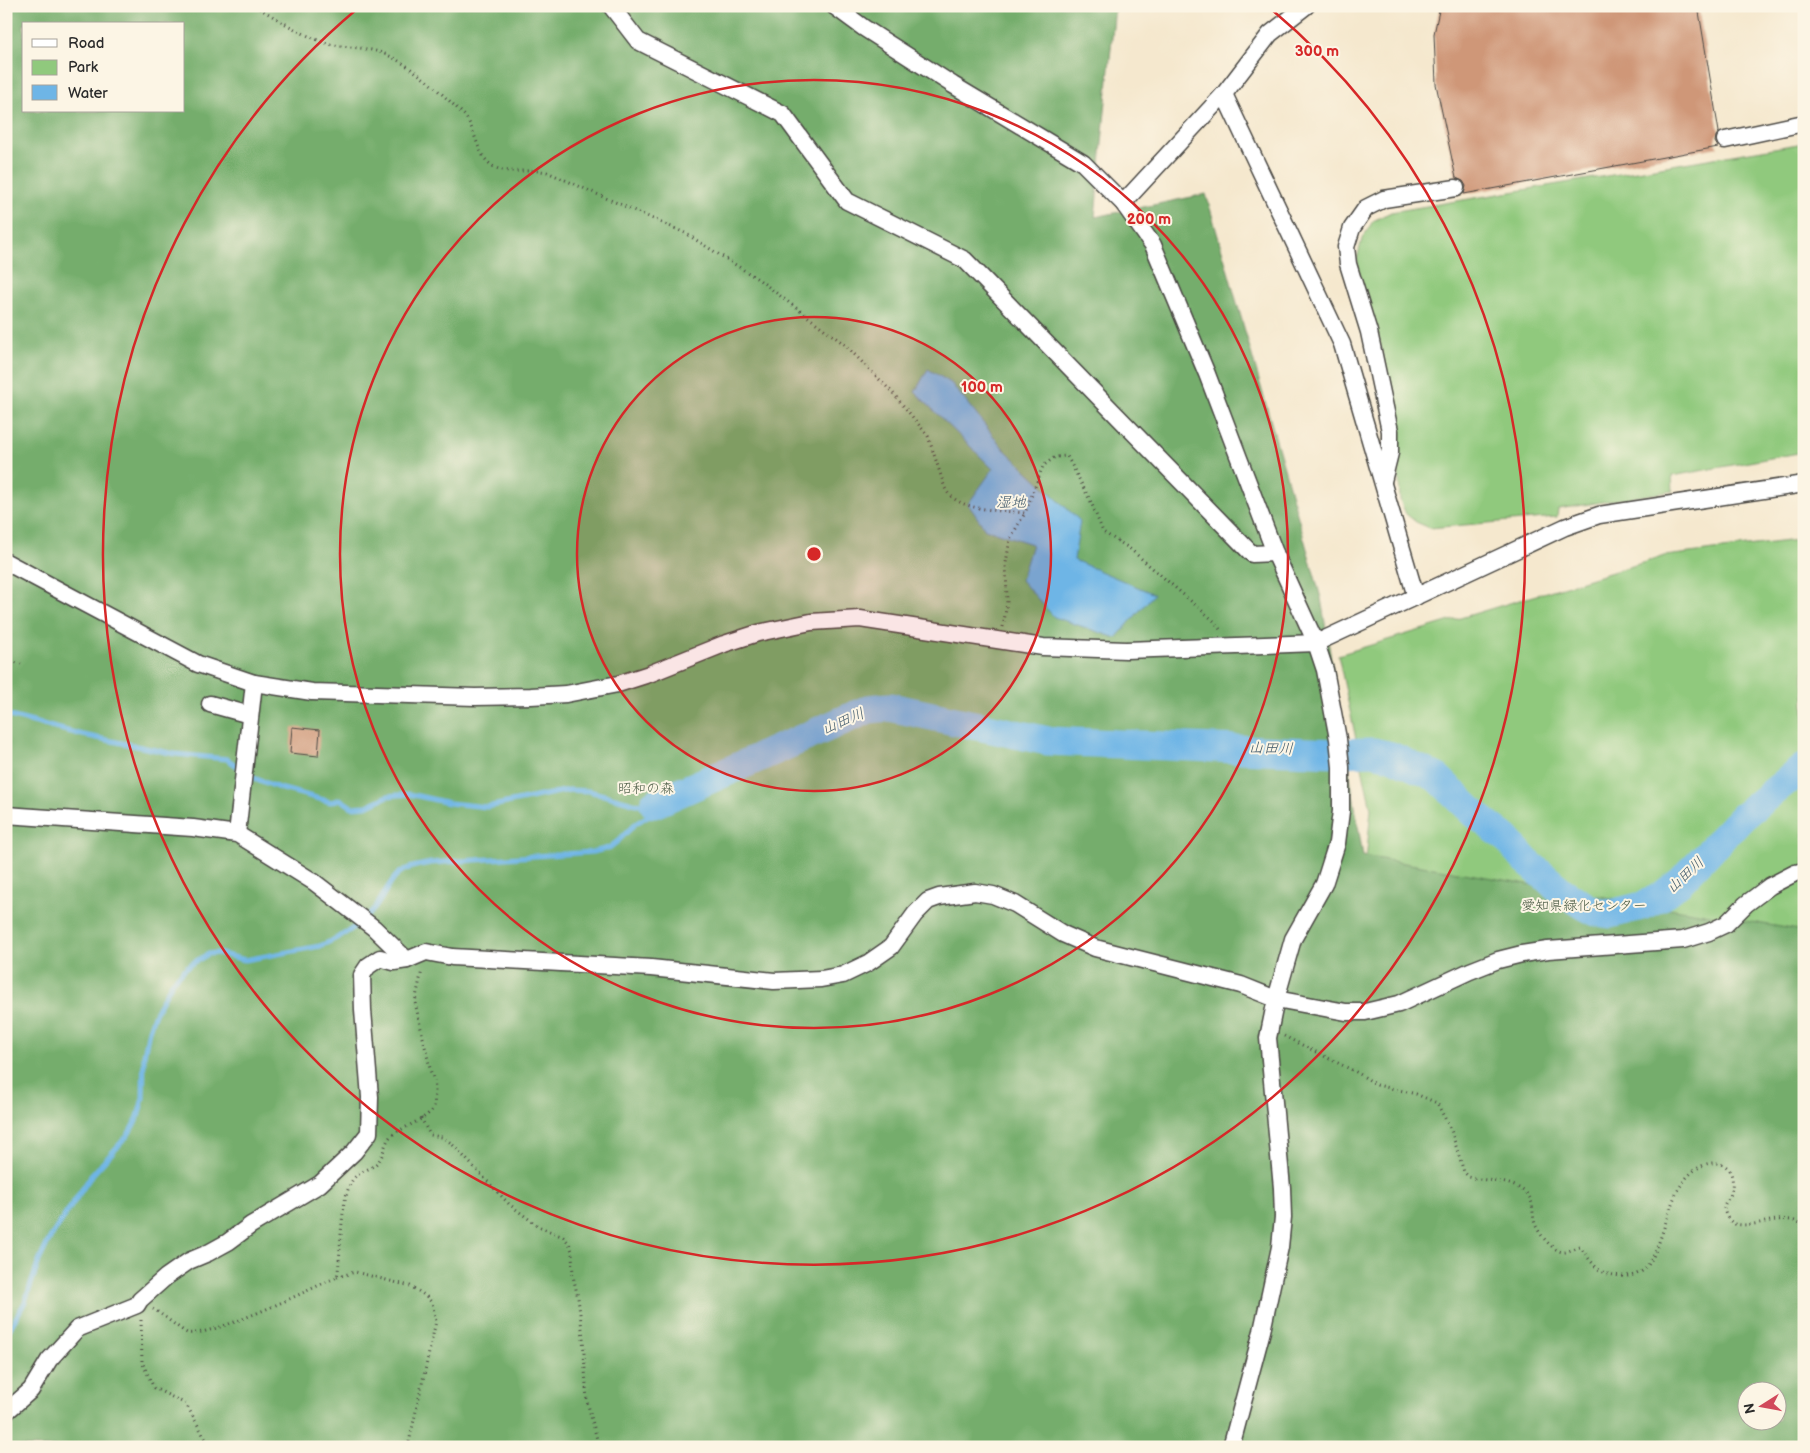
<svg xmlns="http://www.w3.org/2000/svg" width="1810" height="1453" viewBox="0 0 1810 1453" font-family="'Balsamiq Sans','Klee One',sans-serif">
<style>
.green{fill:#90c97d;stroke:#5e7a54}
.forest{fill:#74ad6c;stroke:#506c4c;fill-rule:evenodd}
.water{fill:#6eb5e6;stroke:#4c7088}
.lines{fill:none;stroke-linecap:round;stroke-linejoin:round}
.stream{stroke:#6eb5e6;stroke-width:5}
.river{stroke:#6eb5e6;stroke-width:29}
.building{fill:#cf9778}
.minor-casing{stroke:#494743;stroke-width:19}
.path{stroke:#494743;stroke-width:3;stroke-dasharray:1 4;stroke-linecap:butt}
.minor{stroke:#fff;stroke-width:16}
.ring{fill:none;stroke:#d62828;stroke-width:2.5}
.labels{text-anchor:middle;stroke-width:4;stroke-linejoin:round;paint-order:stroke}
.park-label{font-size:14px;fill:#495a44;stroke:#fcf5e5}
.water-label{font-size:15px;font-style:italic;fill:#425b6c;stroke:#fcf5e5}
.centre{fill:#d62828;stroke:#fcf5e5;stroke-width:2.5}
.ring-label{font-size:15px;text-anchor:middle;font-weight:bold;fill:#d62828;stroke:#fcf5e5;stroke-width:4;stroke-linejoin:round;paint-order:stroke}
</style>
<rect width="100%" height="100%" fill="#fcf5e5"/>
<filter id="ink" filterUnits="userSpaceOnUse"><feTurbulence type="fractalNoise" baseFrequency=".02" numOctaves="2"/><feDisplacementMap in="SourceGraphic" scale="10" xChannelSelector="R" yChannelSelector="G"/><feConvolveMatrix kernelMatrix="1 2 1 2 8 2 1 2 1" color-interpolation-filters="sRGB"/></filter>
<filter id="wash" filterUnits="userSpaceOnUse"><feTurbulence type="fractalNoise" baseFrequency=".0096" numOctaves="4" result="noise"/><feDisplacementMap in="SourceGraphic" scale="20" xChannelSelector="R" yChannelSelector="G"/><feGaussianBlur stdDeviation="1.12" result="paint"/><feColorMatrix in="noise" values="0 0 0 0 0 0 0 0 0 0 0 0 0 0 0 0 0 1.4 0 .05"/><feComposite in="paint" operator="in"/></filter>
<g filter="url(#wash)">
<rect width="100%" height="100%" fill="#f5e8ce"/>
<!-- green -->
<g class="green">
<polygon points="1804,143 1804,452 1672,476 1673,491 1558,509 1557,517 1430,528 1416,522 1406,514 1400,500 1397,436 1380,343 1360,277 1357,259 1362,239 1373,221 1391,212"/>
<polygon points="1804,539 1804,1217 1347,1059 1371,809 1338,655 1665,556"/>
</g>
<!-- forest -->
<path class="forest" d="M6 6H1115L1095 217 1206 194 1321 598 1363 856 1804 931V1447H6ZM24 24H184V111H24ZM1748 1390H1778V1420H1748Z"/>
<!-- water -->
<polygon class="water" points="928,369 951,383 1004,449 1080,521 1074,560 1154,594 1116,638 1054,617 1021,580 1032,544 985,529 968,504 993,469 915,392"/>
<g class="lines">
<!-- stream -->
<path class="stream" d="M6 715 83 735 175 754 227 759 254 778 279 788 331 802 340 799 352 807 367 806 388 796 409 794 449 803 487 807 569 790 589 791 637 804H654L651 814 635 824 618 841 609 848 593 852 431 863C420 865 407 867 398 874 388 883 383 898 374 909 361 925 339 938 320 946L245 960 218 953 208 954 188 966 173 981 155 1013 149 1030 144 1055 143 1098 138 1117 128 1135 91 1176 50 1238 39 1261 25 1302 6 1335"/>
<!-- river -->
<polyline class="river" points="654,804 869,709 890,707 1048,741 1336,753 1373,752 1391,756 1438,778 1476,815 1506,838 1526,861 1563,892 1585,906 1596,912 1610,914 1642,906 1660,897 1681,881 1743,816 1804,767"/>
</g>
<g id="blocks">
<!-- building -->
<g class="building">
<polygon points="1440,6 1698,6 1719,132 1716,136 1715,142 1718,147 1464,194 1466,186 1463,181 1456,178 1436,84 1434,34"/>
<polygon points="292,727 320,730 318,756 290,753"/>
</g>
</g>
</g>
<g filter="url(#ink)">
<use href="#blocks" fill-opacity="0" stroke="#494743" stroke-width="1"/>
<g class="lines">
<!-- minor casing -->
<g class="minor-casing">
<g id="minor">
<polyline points="611,6 638,41 783,114 847,201 965,260 1252,554 1275,553"/>
<polyline points="834,6 864,28 953,85 1083,163 1123,203 1153,245 1207,374 1275,553 1316,643 1325,670 1338,739 1341,767 1341,811 1337,843 1324,884 1293,939 1276,999 1268,1038 1282,1188 1283,1217 1280,1247 1262,1331 1231,1447"/>
<polyline points="1224,94 1342,344 1416,597"/>
<polyline points="1725,140 1804,123"/>
<polyline points="1123,203 1224,94 1270,34 1306,6"/>
<polyline points="1383,481 1390,453 1390,431 1369,332 1348,264 1346,247 1352,228 1366,208 1384,199 1456,188"/>
<polyline points="6,562 198,664 254,683 312,692 475,697 531,696 566,694 618,684 649,674 724,644 758,633 811,622 860,619 1043,647 1126,650 1316,643 1565,527 1599,515 1804,484"/>
<polyline points="210,704 250,715"/>
<polyline points="6,815 193,828 237,834 314,882 374,928 407,960"/>
<polyline points="237,834 254,683"/>
<polyline points="6,1412 31,1390 49,1360 77,1329 137,1305 140,1300 166,1277 189,1261 208,1253 228,1242 251,1225 320,1184 354,1152 369,1133 370,1097 363,1010 362,975 368,966 380,958 394,962 407,960 426,952 452,957 651,968 774,981 821,979 843,975 868,963 891,947 915,914 928,901 939,897 975,892 993,895 1015,904 1063,934 1095,948 1241,985 1276,999 1346,1012 1365,1012 1399,1004 1470,971 1498,960 1522,954 1548,950 1683,940 1709,932 1726,924 1746,904 1770,886 1795,873 1804,871"/>
</g>
</g>
<!-- path -->
<g class="path">
<path d="M255 6C277 18 298 33 323 42 339 48 361 46 379 52 407 60 444 95 465 116 473 127 475 140 481 152 495 181 522 167 547 172L685 233 758 279 844 344 893 393 928 436 945 488C956 512 1002 510 1025 513L1043 466 1055 457 1067 456 1091 502 1103 532 1129 548 1214 621 1222 632"/>
<polyline points="1003,627 1007,603 1006,563 1010,539 1025,513"/>
<polyline points="6,660 21,664"/>
<path d="M1284 1036 1358 1073 1377 1085 1416 1094 1437 1103 1451 1130 1464 1172 1469 1177C1489 1182 1508 1179 1525 1192 1534 1199 1532 1210 1534 1220 1536 1231 1553 1253 1565 1252 1570 1251 1575 1248 1580 1247 1585 1254 1591 1262 1597 1268 1604 1274 1612 1275 1622 1276 1630 1277 1640 1274 1646 1268 1660 1250 1666 1215 1676 1194 1681 1184 1688 1174 1698 1168 1706 1163 1714 1161 1723 1165 1734 1169 1734 1186 1730 1195 1727 1201 1722 1205 1725 1212 1726 1217 1730 1221 1734 1224 1758 1229 1781 1211 1804 1225"/>
<polyline points="421,1118 430,1135 442,1137 451,1143 509,1204 538,1226 563,1237 569,1243 572,1251 573,1276 578,1298 583,1337 587,1401 599,1447"/>
<polyline points="337,1277 355,1272 410,1286 426,1296 432,1303 436,1321 408,1447"/>
<path d="M153 1309C159 1312 184 1332 187 1333 211 1338 310 1289 337 1277 342 1253 339 1193 355 1177 361 1171 371 1169 377 1163 385 1155 383 1144 391 1136 400 1128 431 1118 434 1106 435 1103 434 1098 435 1095 435 1086 435 1081 431 1073L415 1002 422 970"/>
<polyline points="141,1320 142,1362 154,1388 186,1404 210,1447"/>
</g>
<!-- minor -->
<use href="#minor" class="minor"/>
</g>
</g>
<!-- distance rings -->
<circle cx="814" cy="554" r="237" fill="#d62828" fill-opacity=".12"/>
<g class="ring">
<circle cx="814" cy="554" r="237"/>
<circle cx="814" cy="554" r="474"/>
<path d="M1271 9A711 711 0 1 1 357 9"/>
</g>
<g class="labels">
<!-- park labels -->
<g class="park-label">
<text x="646" y="793">昭和の森</text>
<text x="1584" y="910">愛知県緑化センター</text>
</g>
<!-- water labels -->
<g class="water-label">
<text x="1011" y="507">湿地</text>
<text transform="translate(843 721) rotate(-23)" y="5">山田川</text>
<text transform="translate(1271 748) rotate(2)" y="5">山田川</text>
<text transform="translate(1685 875) rotate(-43)" y="5">山田川</text>
</g>
</g>
<circle cx="814" cy="554" r="8" class="centre"/>
<g class="ring-label">
<text x="1317" y="56">300 m</text>
<text x="1149" y="224">200 m</text>
<text x="982" y="392">100 m</text>
</g>
<!-- margin -->
<rect width="1810" height="1453" fill="none" stroke="#fcf5e5" stroke-width="25"/>
<!-- legend -->
<rect x="22" y="22" width="162" height="90" fill="#fcf5e5" stroke="#a8a49b"/>
<rect x="32" y="39" width="25" height="8" fill="#ffffff" stroke="#a8a49b"/>
<text x="68" y="48" font-size="15" fill="#2b2b2b">Road</text>
<rect x="32" y="60" width="25" height="15" fill="#90c97d" stroke="#a8a49b"/>
<text x="68" y="72" font-size="15" fill="#2b2b2b">Park</text>
<rect x="32" y="85" width="25" height="15" fill="#6eb5e6" stroke="#a8a49b"/>
<text x="68" y="98" font-size="15" fill="#2b2b2b">Water</text>
<!-- north arrow -->
<g transform="translate(1762 1406) rotate(259)"><circle r="24" fill="#fcf5e5" stroke="#a8a49b"/>
<path d="M0-4L9 19L0 12L-9 19Z" fill="#d1495b"/>
<text y="-8" font-size="14" font-weight="bold" text-anchor="middle" fill="#2b2b2b">N</text>
</g>
</svg>
